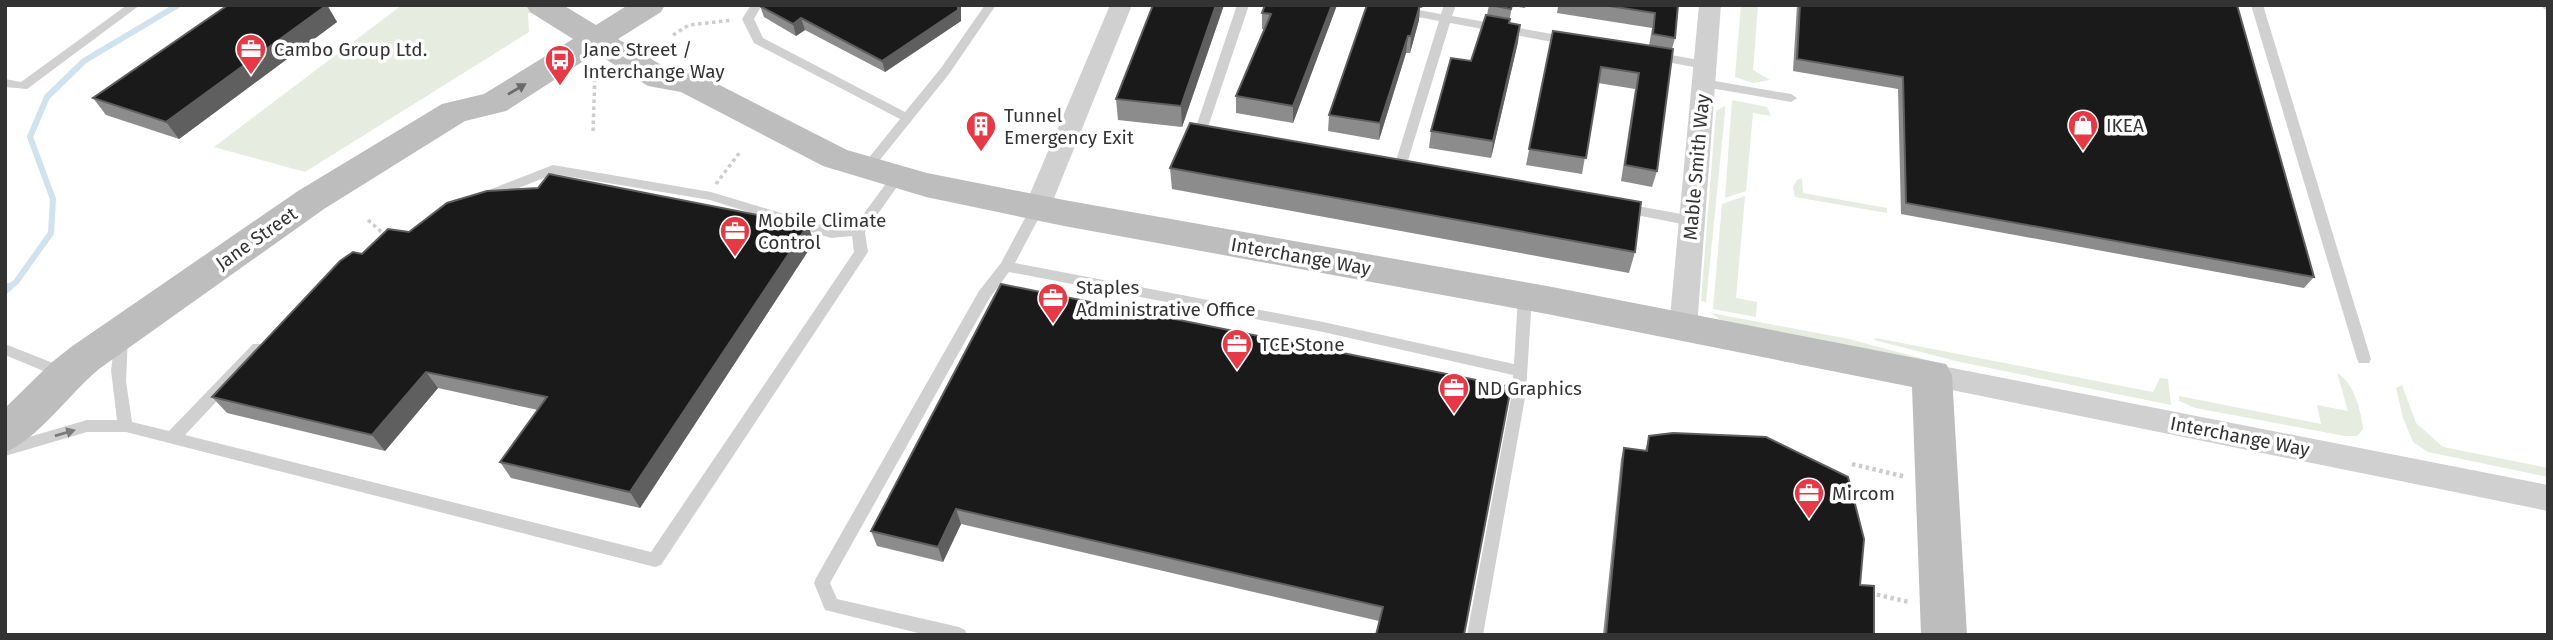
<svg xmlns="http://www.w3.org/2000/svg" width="2553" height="640" viewBox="0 0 2553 640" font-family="'Fira Sans',sans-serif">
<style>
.green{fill:#e6ecdf}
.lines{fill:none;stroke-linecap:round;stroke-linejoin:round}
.stream-far1{stroke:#cfe2ee;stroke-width:6}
.stream{stroke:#cfe2ee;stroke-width:8}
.path-far1{stroke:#cdcdcd;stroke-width:3.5;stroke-dasharray:3.5 3.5;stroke-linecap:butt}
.path{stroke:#cdcdcd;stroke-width:4.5;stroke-dasharray:3.5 3.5;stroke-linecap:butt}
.lane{fill:#d0d0d0;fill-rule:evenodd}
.street{fill:#d0d0d0;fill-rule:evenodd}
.secondary{fill:#bdbdbd;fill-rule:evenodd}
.wall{fill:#8c8c8c}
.shaded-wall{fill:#5f5f5f}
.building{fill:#1a1a1a;stroke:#5f5f5f;stroke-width:2}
.oneway{fill:#6a6a6a}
.oneway2{fill:#7a7a7a}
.labels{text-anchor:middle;stroke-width:7;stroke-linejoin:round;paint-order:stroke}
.poi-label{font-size:19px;fill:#333;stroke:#fff;text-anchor:start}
.street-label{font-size:19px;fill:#333;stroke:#fff}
</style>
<rect width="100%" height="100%" fill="#fff"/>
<!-- green -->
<g class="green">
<polygon points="402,5 525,5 535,11 528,14 529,32 305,172 214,147"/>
<polygon points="1741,5 1758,5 1753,70 1770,80 1753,83 1735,77"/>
<polygon points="1732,100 1767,107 1771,116 1753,113 1746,191 1725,198"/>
<polygon points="1725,106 1725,112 1706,302 1701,301 1716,111"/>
<polygon points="1802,178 1803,193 1887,208 1887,213 1795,197 1793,187 1797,180"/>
<polygon points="1745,196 1736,298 1757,302 1756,317 1713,309 1722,204"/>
<polygon points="1711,313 1849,339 1946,365 1722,321"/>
<polygon points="1876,338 2153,392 2160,378 2168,379 2171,405 1960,362 1874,340"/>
<path d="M2337 373C2354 383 2361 410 2363 429L2357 436H2345L2195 408 2179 401V396L2321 424 2317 405 2348 411Z"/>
<polygon points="2402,385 2416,423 2443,447 2548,468 2548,477 2428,452 2413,442 2403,418 2396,388"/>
</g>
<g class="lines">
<!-- stream-far1 -->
<polyline class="stream-far1" points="7,289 16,282 51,233 53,199 30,137 47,97 84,61 178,5"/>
<!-- stream -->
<polyline class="stream" points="5,290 9,287"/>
<!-- path-far1 -->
<g class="path-far1">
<polyline points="673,35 689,25 733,20"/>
<polyline points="593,131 595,74"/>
<polyline points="716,184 740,152"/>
<polyline points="368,220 386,236"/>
</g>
<!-- path -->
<g class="path">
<polyline points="1852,464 1906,477"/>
<polyline points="1870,593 1909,602"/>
</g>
<!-- lane -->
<g class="lane">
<polygon points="127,5 140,5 27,89 5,87 5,79 21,82"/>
<polygon points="751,5 762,5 754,19 763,38 905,112 941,68 985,5 996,5 949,74 871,171 863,171 861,168 863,165 900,119 754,43 742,19"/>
<polygon points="1237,5 1249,5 1208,127 1220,129 1222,132 1216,136 1197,133 1195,130"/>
<polygon points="1365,5 1390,5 1441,14 1444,5 1456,5 1452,16 1569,37 1575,41 1569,45 1450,23 1406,167 1400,171 1394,167 1439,21 1370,8"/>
<polygon points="2251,5 2263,5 2371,359 2369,363 2359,363 2357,359"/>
<polygon points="2541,5 2548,5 2548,10 2544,9"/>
<polygon points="1654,52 1705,61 1711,65 1705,69 1650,59 1650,53"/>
<polygon points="1703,79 1791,94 1797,98 1791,102 1699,86 1699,80"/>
<polygon points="553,165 711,192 831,228 854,227 893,174 903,174 904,177 865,232 868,252 866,255 661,565 655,567 126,432 87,432 5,456 5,444 87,420 117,420 111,370 116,333 126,333 128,337 126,381 132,422 169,431 253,344 263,344 265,348 263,352 185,435 651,552 854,252 852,236 831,238 710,200 554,174 491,199 486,200 480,196 481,193"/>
<polygon points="1037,203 1044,208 1015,263 1323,322 1514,364 1518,296 1520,292 1530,292 1532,296 1526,392 1483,635 1467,635 1512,392 1513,375 1323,332 1009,272 989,299 830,583 837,599 959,627 965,630 967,635 926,635 825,610 814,583 816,578 979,291 1001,263 1032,205"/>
<polygon points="1621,203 1692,216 1699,221 1692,226 1616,211 1614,208 1616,205"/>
<polygon points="5,344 68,369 70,373 68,377 63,379 5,355"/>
</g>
<!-- street -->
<g class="street">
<polygon points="1110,5 1132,5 1050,208 1046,214 1037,217 1028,214 1024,208"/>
<polygon points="1699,5 1721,5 1697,328 1693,336 1683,339 1673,336 1669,328"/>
<polygon points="1932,364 2548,485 2548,511 1932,386 1922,383 1918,375 1922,367"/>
</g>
<!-- secondary -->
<path class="secondary" d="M526 5H563L596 25 628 5H665L661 12 618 39 668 69 700 75 847 150 927 173 1064 200 1547 286 1946 364 1952 375 1967 635H1921L1912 387 1547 314 1064 226 926 197 823 166 681 92 648 86 596 53 506 111 465 121 324 209 99 369C72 391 35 442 5 452V408L51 363 71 347 298 191 442 104 484 94 573 39 530 12Z"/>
</g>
<!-- wall -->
<g class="wall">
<polygon points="327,5 337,22 179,139 106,115 93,98"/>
<polygon points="961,5 961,21 885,72 805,30 796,36 764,17 760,6"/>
<polygon points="1153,5 1224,5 1182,127 1118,120 1116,99"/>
<polygon points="1265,5 1337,5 1293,123 1236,113 1236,96 1264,30 1262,29 1262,13"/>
<polygon points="1367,5 1423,5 1422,8 1420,8 1419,20 1410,53 1406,53 1379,140 1328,131 1329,115"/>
<polygon points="1489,5 1526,5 1525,8 1512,6 1509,23 1518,42 1491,158 1429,148 1431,131 1471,61 1487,15"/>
<polygon points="1548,5 1678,5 1675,38 1672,49 1657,171 1652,187 1621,181 1635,89 1598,83 1582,174 1526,165 1553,31 1649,46 1652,28 1557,13 1558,7"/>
<polygon points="1797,5 2237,5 2314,277 2304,288 1901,214 1898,89 1793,71"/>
<polygon points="1170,168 1635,252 1629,273 1172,189"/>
<polygon points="538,188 814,242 640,508 511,478 500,462 538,410 438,388 385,451 227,413 212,397 362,254 409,232"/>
<polygon points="1001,284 1511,387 1379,621 961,524 943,562 877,546 871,531"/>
<polygon points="1649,436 1860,585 1874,635 1603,635 1621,459 1624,448 1645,451"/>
</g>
<!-- shaded-wall -->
<g class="shaded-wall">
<polygon points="327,5 337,22 179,139 166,122"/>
<polygon points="958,5 961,5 961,21 885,72 882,61"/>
<polygon points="1216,5 1224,5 1182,127 1181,106"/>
<polygon points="1332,5 1337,5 1293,123 1293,106"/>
<polygon points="1420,5 1419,20 1410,53 1411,36"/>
<polygon points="801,18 805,30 796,36 793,24"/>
<polygon points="1520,25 1518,42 1491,158 1493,141"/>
<polygon points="1408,36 1406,53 1379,140 1380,123"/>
<polygon points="808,225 814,242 640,508 630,492"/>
<polygon points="426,372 438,388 385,451 372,435"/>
<polygon points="956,509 961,524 943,562 938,547"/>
</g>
<!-- building -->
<g class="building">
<polygon points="228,5 327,5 166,122 93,98"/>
<polygon points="958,5 958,10 882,61 801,18 793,24 760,6"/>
<polygon points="1153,5 1216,5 1181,106 1116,99"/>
<polygon points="1265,5 1332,5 1293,106 1236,96 1271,14 1262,13"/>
<polygon points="1367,5 1420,5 1411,36 1408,36 1380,123 1329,115"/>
<polygon points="1491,5 1512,5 1511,9"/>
<polygon points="1603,5 1678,5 1675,38 1653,34 1655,13"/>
<polygon points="1800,5 2237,5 2314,277 1906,203 1903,77 1797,59"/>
<polygon points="1486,15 1510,19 1509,23 1520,25 1493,141 1431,131 1451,58 1471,61"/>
<polygon points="1553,31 1673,49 1657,171 1625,165 1639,73 1601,67 1586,158 1529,149"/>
<polygon points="1190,123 1641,202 1635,252 1170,168"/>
<polygon points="549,174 808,225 630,492 500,462 547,397 426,372 372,435 212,397 340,261 353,252 362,254 388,229 409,232 447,203 487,191 538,188"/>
<polygon points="1001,284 1511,387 1464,635 1376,635 1383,607 956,509 938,547 871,531"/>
<polygon points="1673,433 1766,437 1848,477 1864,539 1860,585 1874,586 1874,635 1606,635 1624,448 1647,451 1649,436"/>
</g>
<!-- one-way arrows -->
<defs><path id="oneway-solid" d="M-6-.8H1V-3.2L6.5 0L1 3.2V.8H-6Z" transform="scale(1.75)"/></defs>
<use class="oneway" href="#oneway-solid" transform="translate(517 89) rotate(-31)"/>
<use class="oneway2" href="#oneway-solid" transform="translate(65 433) rotate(-16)"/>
<!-- icons -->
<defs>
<g id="office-pin" transform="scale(1.575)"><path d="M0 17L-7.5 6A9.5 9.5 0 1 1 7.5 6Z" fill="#e63946" stroke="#fff"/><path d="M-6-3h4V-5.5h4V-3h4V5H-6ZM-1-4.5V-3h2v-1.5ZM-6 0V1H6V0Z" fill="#fff"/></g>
<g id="bus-pin" transform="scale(1.575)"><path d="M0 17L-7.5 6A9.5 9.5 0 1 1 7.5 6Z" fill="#e63946" stroke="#fff"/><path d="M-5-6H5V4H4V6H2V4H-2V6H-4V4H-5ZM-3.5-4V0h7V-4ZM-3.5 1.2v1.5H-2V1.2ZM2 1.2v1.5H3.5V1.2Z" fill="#fff"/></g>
<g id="shop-pin" transform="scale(1.575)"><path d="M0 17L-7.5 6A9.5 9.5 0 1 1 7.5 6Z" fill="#e63946" stroke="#fff"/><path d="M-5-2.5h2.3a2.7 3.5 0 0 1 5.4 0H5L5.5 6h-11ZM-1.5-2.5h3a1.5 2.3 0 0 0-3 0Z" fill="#fff"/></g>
<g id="building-pin" transform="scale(1.575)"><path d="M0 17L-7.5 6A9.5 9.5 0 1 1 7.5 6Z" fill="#e63946" stroke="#fff"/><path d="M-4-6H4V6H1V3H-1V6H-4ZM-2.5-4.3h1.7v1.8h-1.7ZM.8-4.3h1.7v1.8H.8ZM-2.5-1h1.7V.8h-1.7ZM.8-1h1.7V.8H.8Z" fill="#fff"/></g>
</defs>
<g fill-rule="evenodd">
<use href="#office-pin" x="251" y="49"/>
<use href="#bus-pin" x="560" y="60"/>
<use href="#shop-pin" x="2083" y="125"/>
<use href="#building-pin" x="981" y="126"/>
<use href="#office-pin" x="735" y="231"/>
<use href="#office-pin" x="1053" y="298"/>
<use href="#office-pin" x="1237" y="344"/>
<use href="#office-pin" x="1454" y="388"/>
<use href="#office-pin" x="1809" y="493"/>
</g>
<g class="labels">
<!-- poi labels -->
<g class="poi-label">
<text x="274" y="56">Cambo Group Ltd.</text>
<text x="583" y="56">Jane Street /<tspan x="583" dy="22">Interchange Way</tspan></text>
<text x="1004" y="122">Tunnel<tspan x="1004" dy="22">Emergency Exit</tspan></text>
<text x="2106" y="132">IKEA</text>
<text x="758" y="227">Mobile Climate<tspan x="758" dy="22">Control</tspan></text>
<text x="1076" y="294">Staples<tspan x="1076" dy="22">Administrative Office</tspan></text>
<text x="1260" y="351">TCE Stone</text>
<text x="1477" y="395">ND Graphics</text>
<text x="1832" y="500">Mircom</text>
</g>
<!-- street labels -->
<g class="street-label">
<text transform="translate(1696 167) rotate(-85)" y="7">Mable Smith Way</text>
<text transform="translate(256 238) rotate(-35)" y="7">Jane Street</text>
<text transform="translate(1301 256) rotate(10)" y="7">Interchange Way</text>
<text transform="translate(2240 436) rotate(11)" y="7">Interchange Way</text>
</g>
</g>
<!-- border -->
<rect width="2553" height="640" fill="none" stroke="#333333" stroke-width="14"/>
</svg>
